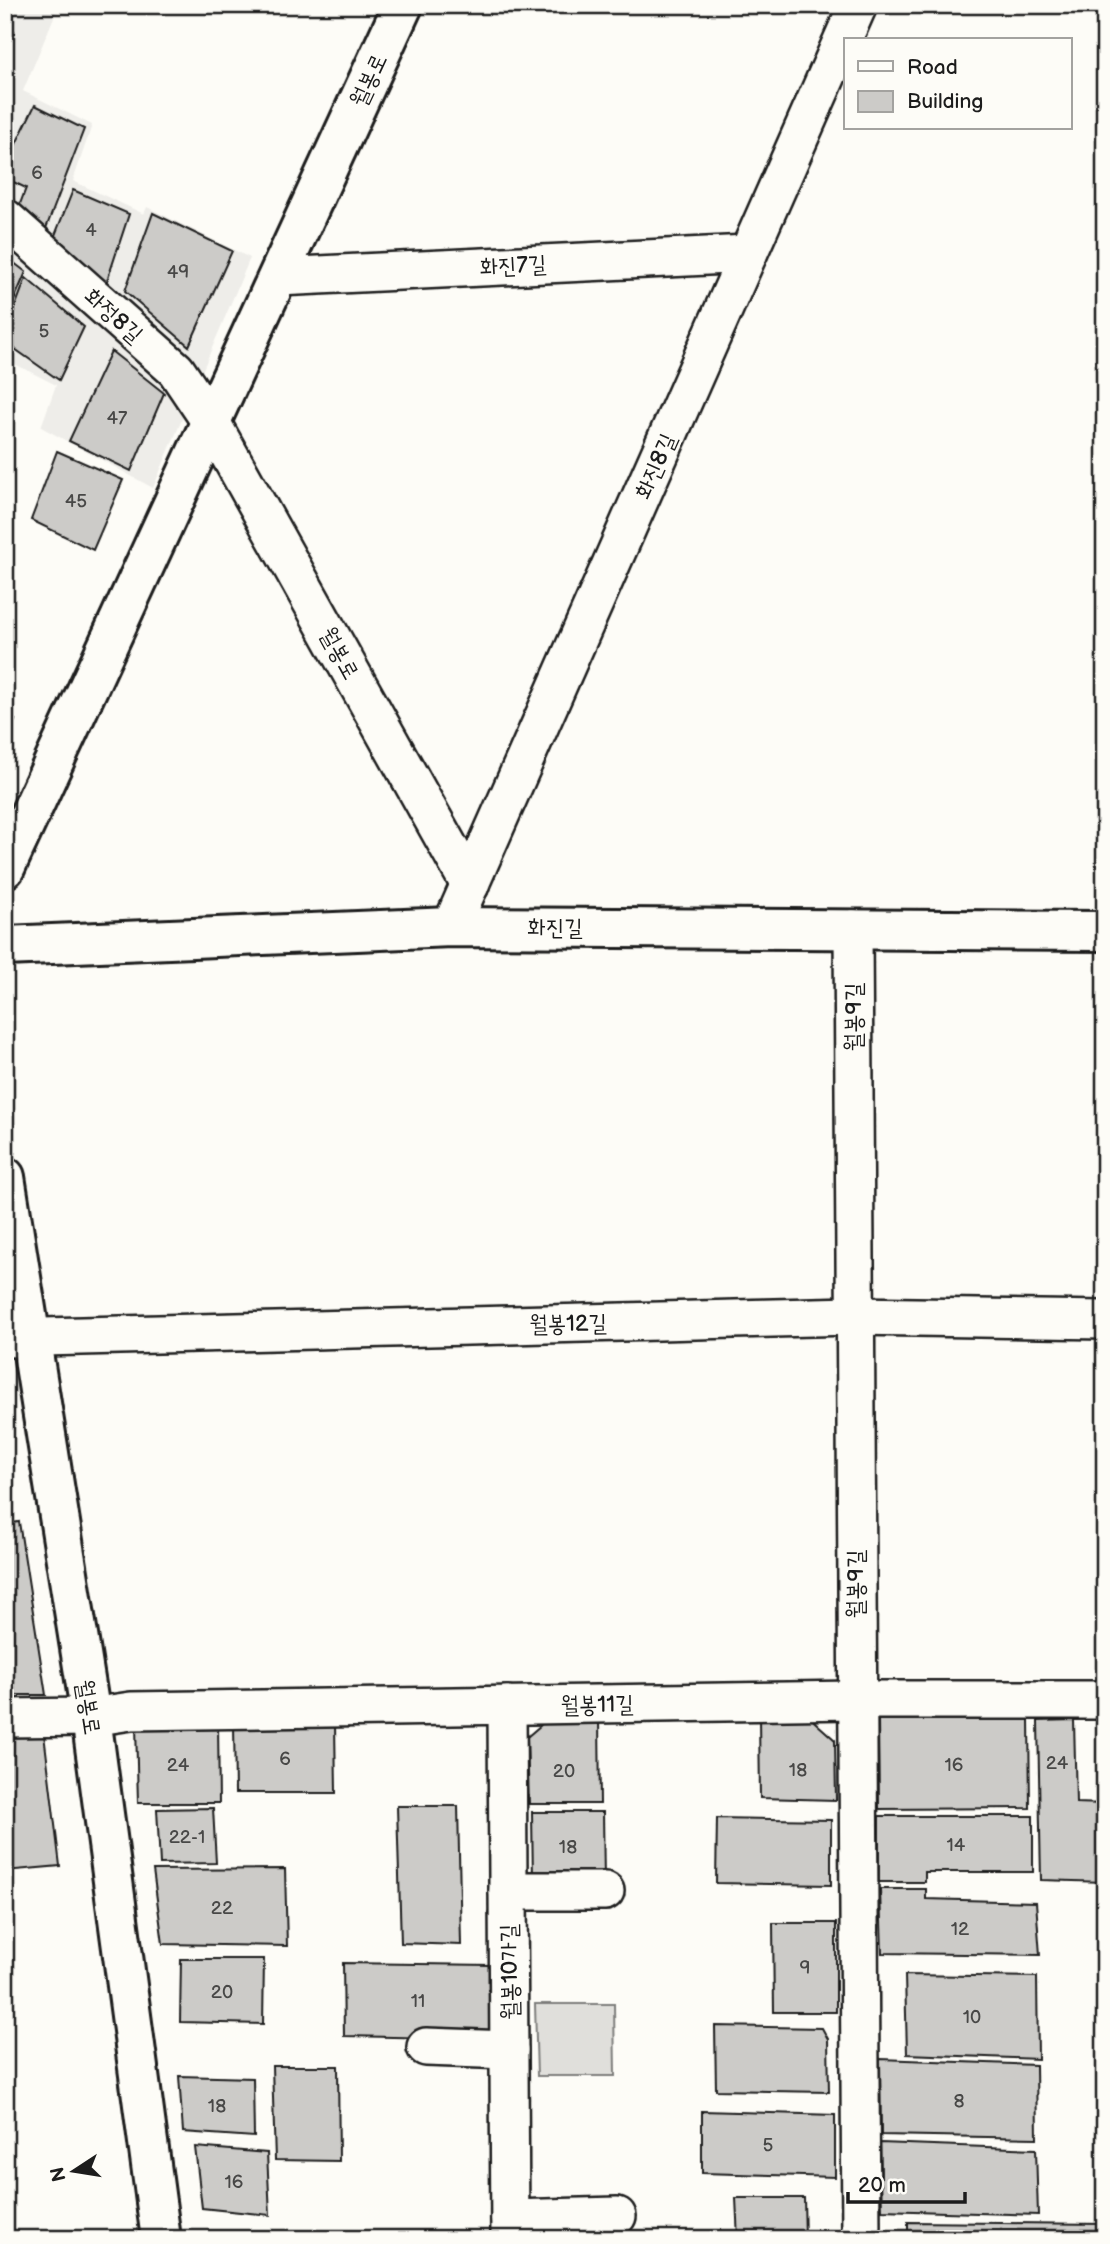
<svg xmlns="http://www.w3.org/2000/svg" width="1110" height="2244" viewBox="0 0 1110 2244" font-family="'Balsamiq Sans','Poor Story',sans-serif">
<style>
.built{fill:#eeede9}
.green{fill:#e0dfdb;stroke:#7e7e7c;stroke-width:2}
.building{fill:#cccbc8;stroke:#1c1c1c;stroke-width:2}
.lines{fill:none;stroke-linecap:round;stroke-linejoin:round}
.street-casing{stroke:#1c1c1c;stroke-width:42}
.secondary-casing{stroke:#1c1c1c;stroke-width:44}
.street{stroke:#fdfcf7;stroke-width:37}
.secondary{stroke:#fdfcf7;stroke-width:38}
.labels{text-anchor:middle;stroke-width:5;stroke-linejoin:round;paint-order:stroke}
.number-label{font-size:19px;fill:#484847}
.street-label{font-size:23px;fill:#1c1c1c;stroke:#fdfcf7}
</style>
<rect width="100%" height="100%" fill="#fdfcf7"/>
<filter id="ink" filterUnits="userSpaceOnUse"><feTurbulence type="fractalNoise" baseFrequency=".0143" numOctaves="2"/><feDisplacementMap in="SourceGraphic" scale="14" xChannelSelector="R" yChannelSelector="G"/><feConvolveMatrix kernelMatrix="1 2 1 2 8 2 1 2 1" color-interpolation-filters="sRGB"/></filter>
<g filter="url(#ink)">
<!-- built -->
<polygon class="built" points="5,5 59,5 23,91 92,125 73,181 144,214 147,207 250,258 153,488 41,427 56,385 5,359"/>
<!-- green -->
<polygon class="green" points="535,2004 614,2004 615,2076 537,2076"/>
<!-- building -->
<g class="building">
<polygon points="5,27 14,31 5,52"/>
<polygon points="35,105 84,129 45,231 17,212 26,188 5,178 5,166"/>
<polygon points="73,190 129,214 105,287 52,243"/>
<polygon points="153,213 232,251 189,346 125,291"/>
<polygon points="5,256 26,272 5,321"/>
<polygon points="26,278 84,327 59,380 5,342 5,334"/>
<polygon points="111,351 164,393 131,471 69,441"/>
<polygon points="57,451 123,480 93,550 31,520"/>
<polygon points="5,716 15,720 5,746"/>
<polygon points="5,1482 11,1517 5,1517"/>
<polygon points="19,1522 46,1695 5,1695 5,1524"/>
<polygon points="807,1715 835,1740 836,1800 760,1798 759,1716"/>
<polygon points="1029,1718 1030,1808 879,1809 878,1719"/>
<polygon points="548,1719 599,1719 600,1804 529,1804 527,1737"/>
<polygon points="1074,1720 1076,1803 1105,1804 1105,1882 1041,1880 1038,1721"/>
<polygon points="234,1723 335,1723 336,1793 235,1793"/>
<polygon points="218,1724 219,1803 138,1803 136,1725"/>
<polygon points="43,1726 60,1866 5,1871 5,1727"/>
<polygon points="397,1806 458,1806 461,1945 401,1943"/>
<polygon points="213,1808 216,1863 160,1864 157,1809"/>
<polygon points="532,1812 603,1812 604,1881 533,1880"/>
<polygon points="879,1816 1033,1816 1033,1872 925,1872 925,1882 879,1882"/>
<polygon points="717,1818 831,1820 831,1885 716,1883"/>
<polygon points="285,1869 287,1946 163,1944 153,1870"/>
<polygon points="880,1889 926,1889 926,1899 1036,1902 1040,1955 882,1953"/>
<polygon points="773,1923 836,1923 836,2012 774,2012"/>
<polygon points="181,1959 264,1959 263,2024 180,2022"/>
<polygon points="343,1963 492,1965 492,2039 344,2036"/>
<polygon points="905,1975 1037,1977 1038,2059 907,2054"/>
<polygon points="715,2026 822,2028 828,2039 829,2092 716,2090"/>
<polygon points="880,2059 1036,2065 1037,2138 881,2135"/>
<polygon points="272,2066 338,2066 339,2161 275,2160"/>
<polygon points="179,2076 253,2078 254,2137 183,2132"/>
<polygon points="702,2111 835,2115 835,2177 702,2173"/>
<polygon points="880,2143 1036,2149 1038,2215 882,2210"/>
<polygon points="195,2147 267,2153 270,2215 202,2208"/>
<polygon points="736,2198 804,2198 805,2239 738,2239"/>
<polygon points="908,2222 1105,2224 1105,2239 908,2239"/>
<polygon points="614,2226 615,2239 542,2239 542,2227"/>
<polygon points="217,2233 271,2233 272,2239 218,2239"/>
<rect x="428" y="2235" width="67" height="4"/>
</g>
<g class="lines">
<!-- street casing -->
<g class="street-casing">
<g id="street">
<polyline points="5,218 176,370 211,422 470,885"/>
<polyline points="278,277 748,254"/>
<polyline points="451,927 858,5"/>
<polyline points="853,929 861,2239"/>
<polyline points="5,1338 853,1316 1105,1320"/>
<polyline points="507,1705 510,2239"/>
<polyline points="5,1718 91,1717 131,1711 855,1700 1105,1700"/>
<polyline points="508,1891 605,1891"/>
<polyline points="426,2047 509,2050"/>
<polyline points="510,2219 617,2216"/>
</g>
</g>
<!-- secondary casing -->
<g class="secondary-casing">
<g id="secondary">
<polyline points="5,868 403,5"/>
<polyline points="5,946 451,927 1105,931"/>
<polyline points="5,1177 91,1717 161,2239"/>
</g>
</g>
<!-- street -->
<use href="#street" class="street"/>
<!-- secondary -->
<use href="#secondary" class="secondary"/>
</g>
</g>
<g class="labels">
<!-- number labels -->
<g class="number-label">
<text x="37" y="179">6</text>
<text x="91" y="236">4</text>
<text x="178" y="278">49</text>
<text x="44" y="337">5</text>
<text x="117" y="424">47</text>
<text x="76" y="507">45</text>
<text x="285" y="1765">6</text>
<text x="1057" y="1769">24</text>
<text x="178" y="1771">24</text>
<text x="954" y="1771">16</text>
<text x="798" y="1776">18</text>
<text x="564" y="1777">20</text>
<text x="187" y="1843">22-1</text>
<text x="956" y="1851">14</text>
<text x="568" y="1853">18</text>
<text x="222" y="1914">22</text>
<text x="960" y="1935">12</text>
<text x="805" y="1974">9</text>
<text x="222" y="1998">20</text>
<text x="418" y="2007">11</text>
<text x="972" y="2023">10</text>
<text x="959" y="2107">8</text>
<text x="217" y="2112">18</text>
<text x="768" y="2151">5</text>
<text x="234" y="2188">16</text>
</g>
<!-- street labels -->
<g class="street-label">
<text transform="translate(368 80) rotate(-65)" y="8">월봉로</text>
<text transform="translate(513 265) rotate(-3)" y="8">화진7길</text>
<text transform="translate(114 315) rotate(42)" y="8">화정8길</text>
<text transform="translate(655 466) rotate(-66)" y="8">화진8길</text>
<text transform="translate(340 653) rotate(61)" y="8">월봉로</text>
<text x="555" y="935">화진길</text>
<text transform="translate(853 1017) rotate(-90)" y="8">월봉9길</text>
<text transform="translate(568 1323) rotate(-1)" y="8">월봉12길</text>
<text transform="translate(855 1584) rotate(-90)" y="8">월봉9길</text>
<text transform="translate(597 1704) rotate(-1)" y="8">월봉11길</text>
<text transform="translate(89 1707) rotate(81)" y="8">월봉로</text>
<text transform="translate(509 1972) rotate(-91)" y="8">월봉10가길</text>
</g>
</g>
<!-- margin -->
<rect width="1110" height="2244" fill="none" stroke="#fdfcf7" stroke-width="28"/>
<rect x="14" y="14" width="1082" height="2216" fill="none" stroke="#1c1c1c" stroke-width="2.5" filter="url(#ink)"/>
<!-- legend -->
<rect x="844" y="38" width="228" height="91" fill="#fdfcf7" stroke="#a3a29f" stroke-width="2"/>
<rect x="858" y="61" width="35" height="10" fill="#fdfcf7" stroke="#a3a29f" stroke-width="2"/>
<text x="907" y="74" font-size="21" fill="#1c1c1c">Road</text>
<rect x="858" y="91" width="35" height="21" fill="#cccbc8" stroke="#a3a29f" stroke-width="2"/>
<text x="907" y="108" font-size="21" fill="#1c1c1c">Building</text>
<!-- north arrow -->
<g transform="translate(74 2171) rotate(258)" stroke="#fdfcf7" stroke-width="5" paint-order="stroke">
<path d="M0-5L12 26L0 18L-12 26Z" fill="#1c1c1c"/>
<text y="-10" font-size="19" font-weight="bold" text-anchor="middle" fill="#1c1c1c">N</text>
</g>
<!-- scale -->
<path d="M848 2192v10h117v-10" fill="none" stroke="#1c1c1c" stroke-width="3.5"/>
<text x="858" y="2192" font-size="21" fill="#1c1c1c" stroke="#fdfcf7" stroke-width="5" paint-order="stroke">20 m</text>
</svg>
